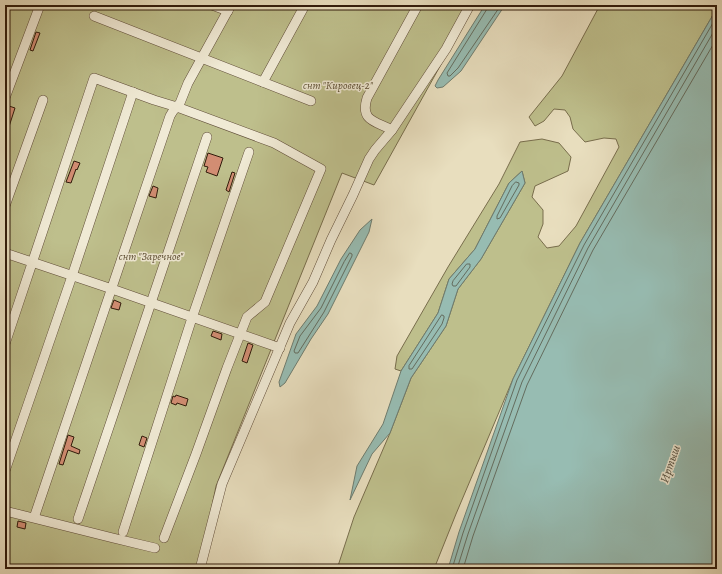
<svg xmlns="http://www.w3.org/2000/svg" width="722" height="574" viewBox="0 0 722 574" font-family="Alegreya,serif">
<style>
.green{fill:#bebf8c;stroke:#786d4c}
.water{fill:#97bcb2;stroke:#6e7c6f}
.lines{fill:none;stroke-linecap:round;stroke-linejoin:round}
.shore{stroke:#646c5e;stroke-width:1}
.building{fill:#d28d73;stroke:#311b0b}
.minor-casing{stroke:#5f4c38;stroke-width:10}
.minor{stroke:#f0ead5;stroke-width:9}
.labels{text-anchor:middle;stroke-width:3;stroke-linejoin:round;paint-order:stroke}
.park-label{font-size:11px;font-style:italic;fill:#5b4c32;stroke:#f0ead5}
.water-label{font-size:12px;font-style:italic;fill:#504b3d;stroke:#f0ead5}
</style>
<rect width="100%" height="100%" fill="#e8debe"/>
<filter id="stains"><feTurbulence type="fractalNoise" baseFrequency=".005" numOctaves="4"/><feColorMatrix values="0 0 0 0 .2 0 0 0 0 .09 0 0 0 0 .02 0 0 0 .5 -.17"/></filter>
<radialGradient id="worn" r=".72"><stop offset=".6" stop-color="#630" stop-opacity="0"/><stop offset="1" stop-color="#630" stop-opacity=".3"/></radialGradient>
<!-- green -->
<g class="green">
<polygon points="5,5 474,5 374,185 342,173 216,486 202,555 197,569 5,569"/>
<polygon points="600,5 717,5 717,8 580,243 513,379 456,514 434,569 337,569 354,517 390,433 411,378 446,326 458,289 481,259 525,183 522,171 509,183 475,249 449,279 438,313 401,371 395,369 397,356 448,267 499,184 520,142 542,139 559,143 571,157 568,171 535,186 532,197 543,210 543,224 538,237 547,248 559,246 576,226 619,147 616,139 604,138 585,142 573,129 570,117 565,110 554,109 544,121 535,126 529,117 562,76"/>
</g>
<!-- water -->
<g class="water">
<polygon points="485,5 505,5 461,71 443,87 437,88 435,86 438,80"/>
<polygon points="717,8 717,569 448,569 459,532 513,379 580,243"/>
<polygon points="522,171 525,183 481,259 458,289 446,326 411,378 390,433 372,454 350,500 357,466 383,424 401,371 438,313 449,279 475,249 509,183"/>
<polygon points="372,219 369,232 328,314 311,339 285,383 280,387 279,382 296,334 317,306 341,259 360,230"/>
</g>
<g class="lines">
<!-- shore -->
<g class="shore">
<polyline points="488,5 487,9 447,73 448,76 450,76 458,68 501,5"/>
<polygon points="516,182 519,183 519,185 500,218 497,219 497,216 512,186"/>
<polygon points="350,253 352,254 352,256 324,312 298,353 295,353 294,351 300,336 321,308 344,262"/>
<polygon points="467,264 470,264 470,267 456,286 453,286 452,284 453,281"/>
<polygon points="442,315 444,316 444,318 442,324 412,369 409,369 409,366"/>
<polyline points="452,569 463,533 517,380 584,245 717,16"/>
<polyline points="457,569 468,534 522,382 588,248 717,26"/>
<polyline points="463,569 473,536 527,385 593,250 717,38"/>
</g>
</g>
<!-- building -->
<g class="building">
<polygon points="36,32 40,33 33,51 30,50"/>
<polygon points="9,106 15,108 6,136 5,117"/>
<polygon points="208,153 223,158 217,176 206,172 208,167 204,166"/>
<polygon points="74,161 80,163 77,170 76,169 71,183 66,182"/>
<polygon points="232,172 235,173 229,192 226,190"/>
<polygon points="153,186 158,188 156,198 149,196"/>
<polygon points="114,300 121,303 119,310 111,308"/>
<polygon points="213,331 222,334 221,340 211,336"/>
<polygon points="248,343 253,345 247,363 242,361"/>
<polygon points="176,395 188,399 186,406 177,403 176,405 171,403 173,396 175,397"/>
<polygon points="68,435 74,437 71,446 80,450 79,454 68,450 63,465 59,464"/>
<polygon points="142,436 147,438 144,447 139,445"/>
<polygon points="18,521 26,523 25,529 17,527"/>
</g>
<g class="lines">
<!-- minor casing -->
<g class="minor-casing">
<g id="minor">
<polyline points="212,5 228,11"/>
<polyline points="94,16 311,101"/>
<polyline points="263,82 305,5"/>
<polyline points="5,98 40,5"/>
<path d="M392 130C375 121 360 121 367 98L418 5"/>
<polyline points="5,206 43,100"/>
<polyline points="5,253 112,289 280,348"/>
<polyline points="5,344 94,78 154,100 177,107 274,143 321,169 265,302 247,317 227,368 196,454 164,538"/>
<polyline points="5,471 72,276 133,92"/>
<polyline points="5,511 113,538 155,548"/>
<polyline points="35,515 170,116 173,111 180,103 188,83 231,5"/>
<polyline points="78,519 207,137"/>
<polyline points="123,532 192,318 249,152"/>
<polyline points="200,569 222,484 290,323 313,282 331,240 353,195 369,159 375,150 392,130 446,49 470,5"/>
</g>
</g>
<!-- minor -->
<use href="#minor" class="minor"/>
</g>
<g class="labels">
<!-- park labels -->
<g class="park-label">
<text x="338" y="89">снт "Кировец-2"</text>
<text x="151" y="260">снт "Заречное"</text>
</g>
<!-- water labels -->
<g class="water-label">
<text transform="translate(670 464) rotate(-71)" y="4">Иртыш</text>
</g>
</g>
<!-- margin -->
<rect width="722" height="574" fill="none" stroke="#e8debe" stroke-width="20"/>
<rect x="6" y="6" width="710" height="562" fill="none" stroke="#311b0b" stroke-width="2"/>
<rect x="10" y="10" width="702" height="554" fill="none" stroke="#311b0b"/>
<rect width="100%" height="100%" filter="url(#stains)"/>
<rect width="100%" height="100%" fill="url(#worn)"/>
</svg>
